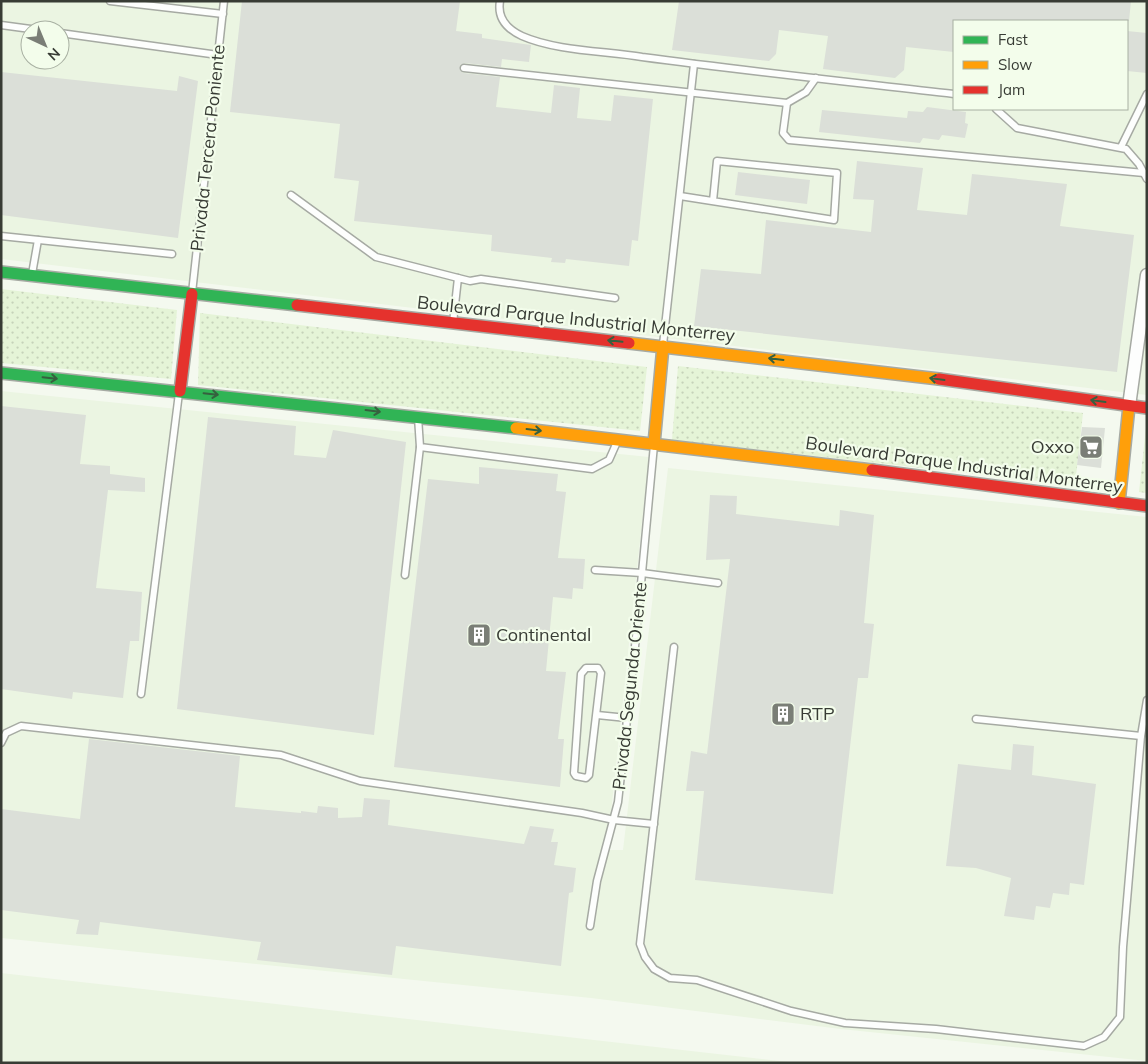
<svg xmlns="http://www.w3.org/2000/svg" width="1148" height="1064" viewBox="0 0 1148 1064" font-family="Mulish,sans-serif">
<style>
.built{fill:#ebf5e2;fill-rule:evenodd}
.grass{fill:url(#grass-dots)}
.building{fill:#dbdfd8}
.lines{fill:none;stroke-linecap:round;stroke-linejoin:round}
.lane-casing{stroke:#a6aaa3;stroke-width:9}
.street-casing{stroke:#a6aaa3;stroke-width:15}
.fast-casing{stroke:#a6aaa3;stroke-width:14}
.slow-casing{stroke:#a6aaa3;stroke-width:14}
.jam-casing{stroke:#a6aaa3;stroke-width:14}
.lane{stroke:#fdfefd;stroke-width:6}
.street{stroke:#fdfefd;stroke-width:12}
.fast{stroke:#30b455;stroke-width:11}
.slow{stroke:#ff9f0a;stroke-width:11}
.jam{stroke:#e5322d;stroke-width:11}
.oneway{stroke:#36603f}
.labels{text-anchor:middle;stroke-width:4.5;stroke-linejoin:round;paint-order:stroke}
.street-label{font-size:18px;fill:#383c35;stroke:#f3fdeb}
.poi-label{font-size:18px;fill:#383c35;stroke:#f3fdeb;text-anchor:start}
</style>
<defs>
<pattern id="grass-dots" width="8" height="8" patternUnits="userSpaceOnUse" patternTransform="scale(1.25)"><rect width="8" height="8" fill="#e5f4d7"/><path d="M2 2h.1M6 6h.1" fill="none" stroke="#c5d2b9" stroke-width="1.8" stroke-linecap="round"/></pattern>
</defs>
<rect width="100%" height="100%" fill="#f4f9ef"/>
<!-- built -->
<g class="built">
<path d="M1 1H1147V395L1 259ZM954 21H1127V109H954ZM30 30H60V60H30Z"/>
<polygon points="1,391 649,457 607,850 623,850 668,468 1147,517 1147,1061 841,1029 591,998 1,938"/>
<polygon points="1,973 797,1063 1,1063"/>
</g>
<!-- grass -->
<g class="grass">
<polygon points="1,289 177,310 171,379 1,363"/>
<polygon points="200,313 647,367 640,431 198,385"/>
<polygon points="678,366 1083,413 1075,485 672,440"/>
<polygon points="1147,419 1147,493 1139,492"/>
</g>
<!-- building -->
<g class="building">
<polygon points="242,1 460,1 456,31 482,34 482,38 531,45 529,62 502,59 501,67 465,63 460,65 460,70 463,73 500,77 496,107 551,113 554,85 580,88 577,118 611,121 614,95 653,99 638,241 632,240 629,266 566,259 565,263 551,262 552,258 491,251 492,235 354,221 359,181 334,178 340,124 230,112"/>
<polygon points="679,1 1131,1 1129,21 954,21 954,52 906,47 904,70 895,78 823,69 828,36 779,30 776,54 769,61 672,50"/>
<polygon points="1127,31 1147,33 1147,73 1127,71"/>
<polygon points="1,72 177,91 179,76 198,81 178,238 1,215"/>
<polygon points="927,107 966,112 965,123 968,124 965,138 942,135 939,140 923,138 920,143 819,132 822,110 907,118 908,111 923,112"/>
<polygon points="857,161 923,168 917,210 967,215 972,174 1067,184 1060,226 1134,235 1117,372 694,326 701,269 761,274 766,220 871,232 874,200 853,199"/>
<polygon points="738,172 810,180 807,204 735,195"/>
<polygon points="1,406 86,415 80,464 110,466 110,474 145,478 145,492 108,490 96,588 142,592 139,641 130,641 123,698 73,692 72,699 1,689"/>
<polygon points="208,417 296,426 294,455 326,458 333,430 406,442 374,735 177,709"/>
<polygon points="1082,427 1105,428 1101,468 1077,465"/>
<polygon points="479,467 558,474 556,491 566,492 558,558 585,559 583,589 573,588 572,599 553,597 546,671 566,672 558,739 564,739 560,787 394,767 428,479 479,484"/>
<polygon points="710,495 737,496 736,514 839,526 840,510 874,515 864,623 874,624 868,678 858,678 833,894 695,880 704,791 686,791 691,751 707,754 730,559 706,560"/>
<polygon points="89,739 240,756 235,807 301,813 301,811 317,813 318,806 338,808 338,818 362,817 364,798 390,800 388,825 524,844 530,826 554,829 551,842 558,842 554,865 576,868 573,892 569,893 561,966 396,946 392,975 257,960 261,942 100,922 98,935 76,934 79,920 1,910 1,809 80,819"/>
<polygon points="1013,744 1034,746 1032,775 1096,784 1084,885 1070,883 1069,895 1053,893 1050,908 1036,906 1034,920 1004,916 1011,878 976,868 946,866 958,764 1011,770"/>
</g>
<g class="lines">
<!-- lane casing -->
<g class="lane-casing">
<g id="lane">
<polyline points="110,1 223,14"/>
<path d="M500 1C497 18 507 29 522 36 556 51 605 51 642 57 746 71 850 82 954 94"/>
<polyline points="1,25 38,30"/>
<polyline points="60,33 218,55"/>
<polyline points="464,68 787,103 806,92 816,78"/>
<polyline points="787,103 783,133 789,140 1144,173"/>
<polyline points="996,109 1017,128 1126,149 1139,164 1147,179"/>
<polyline points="1121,147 1147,94"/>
<polyline points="291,195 376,257 458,278"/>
<polyline points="680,196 834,220 837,173 717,161 713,201"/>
<polyline points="1,236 172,254"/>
<polyline points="32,274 38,240"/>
<polyline points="192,293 224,1"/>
<polyline points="453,323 458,278 470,281 481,279 615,298"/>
<polyline points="663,345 694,64"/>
<polyline points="418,417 420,447 592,469 609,460 617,442"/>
<polyline points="595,570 642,573 718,583"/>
<polyline points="405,575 420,447"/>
<polyline points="674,647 640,944 645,957 654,969 670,978 697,980 791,1011 845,1023 936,1029 1084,1046 1104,1037 1120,1017 1123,947 1141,736"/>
<polygon points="586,668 598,668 601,673 589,775 586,778 576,776 574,773 581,674"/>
<polyline points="141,694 179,393"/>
<polyline points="597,715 627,718"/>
<polyline points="976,719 1141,736 1147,700"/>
<polyline points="1,743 6,733 21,726 281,755 360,781 582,813 614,820 654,824"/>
<polyline points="590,926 597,881 618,802 636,637 654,445"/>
</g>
</g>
<!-- street casing -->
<g class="street-casing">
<polyline id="street" points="1129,406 1147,275"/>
</g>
<!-- fast casing -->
<g class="fast-casing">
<g id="fast">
<polyline points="1,272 297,305"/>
<polyline points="1,373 516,428"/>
</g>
</g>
<!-- slow casing -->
<g class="slow-casing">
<g id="slow">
<polyline points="629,343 939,379"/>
<polyline points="516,428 872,470"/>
<polyline points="654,444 663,346"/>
<polyline points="1119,503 1129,406"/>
</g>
</g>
<!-- jam casing -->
<g class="jam-casing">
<g id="jam">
<polyline points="297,305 629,343"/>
<polyline points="939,379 1147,408"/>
<polyline points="180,391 192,294"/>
<polyline points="872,470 1147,506"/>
</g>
</g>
<!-- lane -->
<use href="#lane" class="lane"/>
<!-- street -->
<use href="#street" class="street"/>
<!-- fast -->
<use href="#fast" class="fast"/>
<!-- slow -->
<use href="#slow" class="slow"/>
<!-- jam -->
<use href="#jam" class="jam"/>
</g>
<!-- one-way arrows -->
<defs><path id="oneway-shaft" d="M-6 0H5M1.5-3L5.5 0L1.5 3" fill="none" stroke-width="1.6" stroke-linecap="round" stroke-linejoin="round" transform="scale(1.25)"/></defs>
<g class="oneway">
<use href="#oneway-shaft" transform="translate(615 341) rotate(-174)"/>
<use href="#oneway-shaft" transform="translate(776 359) rotate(-173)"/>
<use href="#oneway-shaft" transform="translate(50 378) rotate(6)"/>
<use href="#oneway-shaft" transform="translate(937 379) rotate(-172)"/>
<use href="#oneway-shaft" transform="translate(211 394) rotate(6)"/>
<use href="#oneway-shaft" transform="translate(1098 401) rotate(-172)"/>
<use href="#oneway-shaft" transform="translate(373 411) rotate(7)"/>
<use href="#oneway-shaft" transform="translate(534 430) rotate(7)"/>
</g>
<!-- icons -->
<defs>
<g id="supermarket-square" transform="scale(1.25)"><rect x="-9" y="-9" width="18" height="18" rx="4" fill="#7a7e76" stroke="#f3fdeb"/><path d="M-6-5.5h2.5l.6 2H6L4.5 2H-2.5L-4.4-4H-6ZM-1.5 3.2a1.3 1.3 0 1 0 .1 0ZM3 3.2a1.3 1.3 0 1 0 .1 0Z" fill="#fff"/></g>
<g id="building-square" transform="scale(1.25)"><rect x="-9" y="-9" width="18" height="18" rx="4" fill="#7a7e76" stroke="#f3fdeb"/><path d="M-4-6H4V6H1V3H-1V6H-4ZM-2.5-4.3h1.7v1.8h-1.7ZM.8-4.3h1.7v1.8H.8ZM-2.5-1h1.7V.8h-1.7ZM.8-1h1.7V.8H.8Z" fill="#fff"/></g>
</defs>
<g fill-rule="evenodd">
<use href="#supermarket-square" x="1091" y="447"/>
<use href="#building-square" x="479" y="635"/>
<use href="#building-square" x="783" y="714"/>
</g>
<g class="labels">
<!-- street labels -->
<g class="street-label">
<text transform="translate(208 148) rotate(-84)" y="6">Privada Tercera Poniente</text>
<text transform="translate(576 319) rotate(6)" y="6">Boulevard Parque Industrial Monterrey</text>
<text transform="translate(964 465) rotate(8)" y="6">Boulevard Parque Industrial Monterrey</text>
<text transform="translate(630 686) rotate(-84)" y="6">Privada Segunda Oriente</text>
</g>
<!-- poi labels -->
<g class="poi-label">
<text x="1074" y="453" text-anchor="end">Oxxo</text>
<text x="496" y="641">Continental</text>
<text x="800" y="720">RTP</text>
</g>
</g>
<!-- border -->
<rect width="1148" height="1064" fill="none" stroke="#383c35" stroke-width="5"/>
<!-- legend -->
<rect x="953" y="20" width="175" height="90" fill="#f3fdeb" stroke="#a8b0a2"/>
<rect x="963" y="36" width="25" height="8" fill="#30b455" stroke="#a8b0a2"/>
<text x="998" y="45" font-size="15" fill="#383c35">Fast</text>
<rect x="963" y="61" width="25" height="8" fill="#ff9f0a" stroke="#a8b0a2"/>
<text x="998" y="70" font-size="15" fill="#383c35">Slow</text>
<rect x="963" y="86" width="25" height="8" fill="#e5322d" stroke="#a8b0a2"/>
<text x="998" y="95" font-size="15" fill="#383c35">Jam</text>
<!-- north arrow -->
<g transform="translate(45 45) rotate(136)"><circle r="24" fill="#f3fdeb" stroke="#a8b0a2"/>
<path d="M0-4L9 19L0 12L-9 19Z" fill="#7a7e76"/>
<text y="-8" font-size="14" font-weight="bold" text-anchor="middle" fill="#383c35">N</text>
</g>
</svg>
